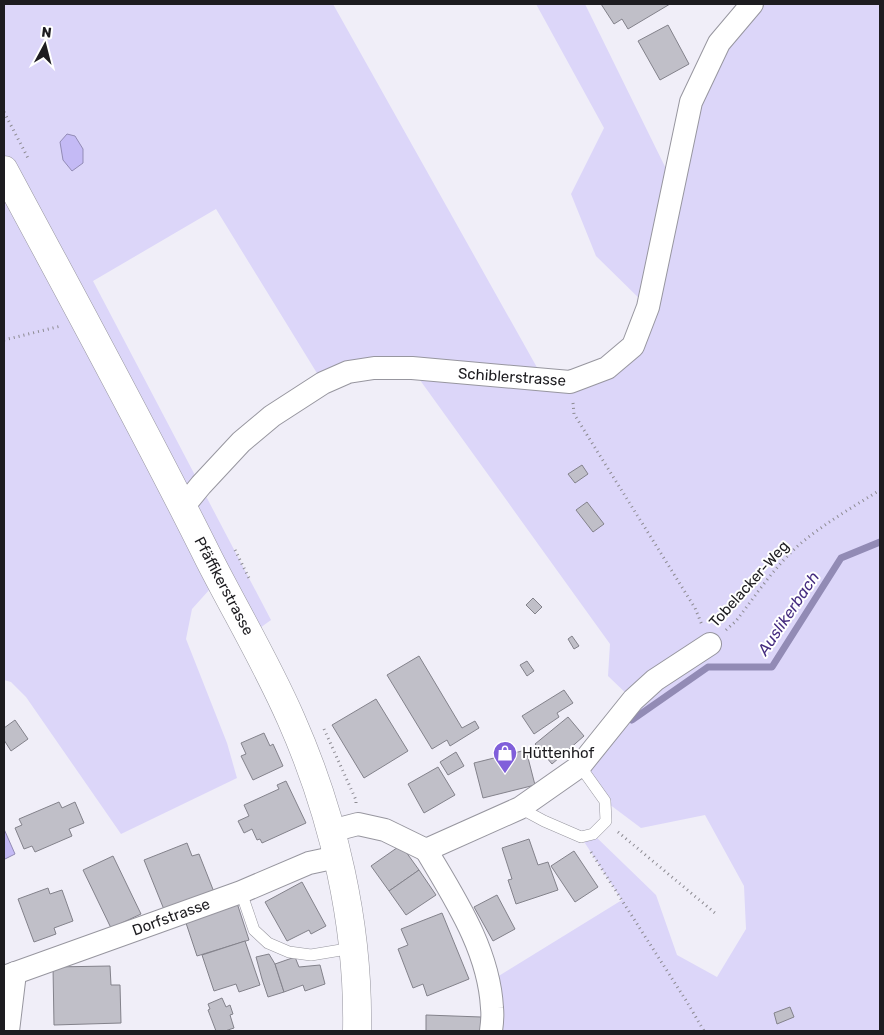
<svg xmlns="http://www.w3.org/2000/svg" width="884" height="1035" viewBox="0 0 884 1035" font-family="Rubik,sans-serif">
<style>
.green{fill:#dcd6f9}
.water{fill:#c4baf5;stroke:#928bb5}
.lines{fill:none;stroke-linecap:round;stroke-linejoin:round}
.stream{stroke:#928bb5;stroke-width:7}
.building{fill:#c0bfc8;stroke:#83828b}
.service-casing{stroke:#97969f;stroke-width:12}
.minor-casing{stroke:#97969f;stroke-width:24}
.secondary-casing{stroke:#97969f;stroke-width:29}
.path{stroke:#8d8b92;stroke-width:3;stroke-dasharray:1 4;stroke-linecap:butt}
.service{stroke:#fff;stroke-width:11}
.minor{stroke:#fff;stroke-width:22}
.secondary{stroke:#fff;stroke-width:28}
.labels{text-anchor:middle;stroke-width:4;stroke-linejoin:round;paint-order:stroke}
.street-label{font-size:15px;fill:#1d1c20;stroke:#fff}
.poi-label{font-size:15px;fill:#1d1c20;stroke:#fff;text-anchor:start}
.water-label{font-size:16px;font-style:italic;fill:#462d80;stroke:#fff}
</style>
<rect width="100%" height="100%" fill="#f0eef8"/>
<!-- green -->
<polygon class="green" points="4,4 333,4 544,380 607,368 648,307 596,256 571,194 604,128 536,4 585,4 673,183 691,102 752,4 880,4 880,1031 491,1031 489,982 622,900 581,837 593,834 656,895 677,955 717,977 746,929 744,886 705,815 641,828 605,801 580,766 633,700 608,676 610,644 412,369 323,383 216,209 93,281 271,620 250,635 219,579 192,609 186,639 227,743 237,778 121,834 26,697 11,682 4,680"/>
<!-- water -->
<g class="water">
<polygon points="67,134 75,136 83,149 83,163 72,171 63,160 60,142"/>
<polygon points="4,829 15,854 5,859 4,858"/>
</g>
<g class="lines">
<!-- stream -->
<polyline class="stream" points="632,720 708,667 772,667 841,558 880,542"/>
</g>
<!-- building -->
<g class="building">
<polygon points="601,4 670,4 628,29 622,19 614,24"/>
<polygon points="668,25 689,64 660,80 638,41"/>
<polygon points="582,465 588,474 575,483 568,474"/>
<polygon points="587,502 604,524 593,532 576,510"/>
<polygon points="533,598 542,607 535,614 526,605"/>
<polygon points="572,636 579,646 574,649 568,639"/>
<polygon points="419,656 462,728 475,721 479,728 450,746 447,740 432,749 387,675"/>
<polygon points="527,661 534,671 527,676 520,665"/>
<polygon points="564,690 573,703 557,713 559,717 534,734 522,716"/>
<polygon points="376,699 408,751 364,778 332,725"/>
<polygon points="568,717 584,736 552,764 535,744"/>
<polygon points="15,720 28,739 11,751 4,740 4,728"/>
<polygon points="264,733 270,746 273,744 283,766 253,780 241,756 246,754 241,743"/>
<polygon points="526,750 535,785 483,798 474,763"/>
<polygon points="456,752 464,766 448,775 440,762"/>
<polygon points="438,767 455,795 424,813 408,784"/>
<polygon points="286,781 306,823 262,843 260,839 257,840 252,829 244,833 238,821 249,816 244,805 279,789 277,785"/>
<polygon points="59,802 62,808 75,802 84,823 69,829 72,836 35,852 32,846 24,849 15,828 22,825 19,819"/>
<polygon points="529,839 538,865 548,862 558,890 516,904 508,880 512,879 502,848"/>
<polygon points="187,843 192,856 199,854 214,892 165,912 144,860"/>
<polygon points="401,845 419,870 389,891 371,866"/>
<polygon points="574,851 598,887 575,902 551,866"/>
<polygon points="113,856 141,914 111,928 83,870"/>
<polygon points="419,870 436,895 406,915 389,891"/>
<polygon points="302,882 326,926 311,934 309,930 287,941 265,902"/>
<polygon points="48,888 50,894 62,890 73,921 54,928 56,934 34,942 18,899"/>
<polygon points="497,895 515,929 493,941 474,907"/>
<polygon points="237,903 249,940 197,956 185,920"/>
<polygon points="442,913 469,979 427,996 423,984 413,988 398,949 408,945 401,929"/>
<polygon points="245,941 260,985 239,992 236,984 214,991 202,955"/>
<polygon points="269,954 275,964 284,992 268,997 262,979 256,957"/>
<polygon points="295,957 299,967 320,965 325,984 305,991 303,985 284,992 275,964"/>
<polygon points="110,966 111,985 120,985 121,1023 54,1025 53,967"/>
<polygon points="222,998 226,1007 230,1005 233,1014 230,1015 234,1028 225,1031 216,1031 208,1010 210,1009 208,1004"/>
<polygon points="790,1007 794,1017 777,1024 774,1013"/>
<polygon points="426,1015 481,1017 481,1031 426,1031"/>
</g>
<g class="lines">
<!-- service casing -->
<g class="service-casing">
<g id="service">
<polyline points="520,808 544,821 581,837 593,834 606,821 605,801 580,766"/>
<polyline points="241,892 254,930 268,943 289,952 311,955 353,948"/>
</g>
</g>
<!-- minor casing -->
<g class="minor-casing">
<g id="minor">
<polyline points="183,507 201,485 241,442 272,416 323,383 348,372 374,368 412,368 570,382 607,368 633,346 648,307 691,102 719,43 752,4"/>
<polyline points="331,831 358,824 385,830 426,850 520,808 580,766 633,700 655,680 710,644"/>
<path d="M426 850C455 899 489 950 492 1008 493 1016 492 1024 491 1031"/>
<polyline points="4,977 241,892 309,863 337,857"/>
<polyline points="8,1031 15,973"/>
</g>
</g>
<!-- secondary casing -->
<g class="secondary-casing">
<path id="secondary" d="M4 170C73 299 144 428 209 559 236 612 267 664 291 719 334 816 359 925 357 1031"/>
</g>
<!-- path -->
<g class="path">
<polyline points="4,112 28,158"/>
<polyline points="4,340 61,326"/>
<polyline points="573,403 574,414 695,608 702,625"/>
<polyline points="235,550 249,578"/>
<path d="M726 630 736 621C756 595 775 566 800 544 825 523 853 507 880 490"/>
<polyline points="324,729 356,800 356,803"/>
<polyline points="618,832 715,913"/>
<polyline points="591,852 687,1002 704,1031"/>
</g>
<!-- service -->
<use href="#service" class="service"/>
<!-- minor -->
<use href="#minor" class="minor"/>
<!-- secondary -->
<use href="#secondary" class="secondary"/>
</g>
<!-- icons -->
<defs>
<g id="shop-pin" transform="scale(1.25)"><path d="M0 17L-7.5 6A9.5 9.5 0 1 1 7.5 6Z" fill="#805fda" stroke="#fff"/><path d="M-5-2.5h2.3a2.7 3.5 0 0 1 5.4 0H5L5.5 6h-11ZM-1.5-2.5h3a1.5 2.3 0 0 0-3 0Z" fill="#fff"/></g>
</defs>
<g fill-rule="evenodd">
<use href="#shop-pin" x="505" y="753"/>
</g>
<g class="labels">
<!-- street labels -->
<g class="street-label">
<text transform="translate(512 377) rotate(4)" y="5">Schiblerstrasse</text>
<text transform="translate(749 584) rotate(-48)" y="5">Tobelacker-Weg</text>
<text transform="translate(224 586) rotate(62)" y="5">Pfäffikerstrasse</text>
<text transform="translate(171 917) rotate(-20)" y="5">Dorfstrasse</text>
</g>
<!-- poi labels -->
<g class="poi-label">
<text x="522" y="758">Hüttenhof</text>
</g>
<!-- water labels -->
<g class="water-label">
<text transform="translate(788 613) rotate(-56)" y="6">Auslikerbach</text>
</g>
</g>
<!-- border -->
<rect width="884" height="1035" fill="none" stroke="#1d1c20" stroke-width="10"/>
<!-- north arrow -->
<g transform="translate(45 45) rotate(7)" stroke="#ffffff" stroke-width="4" paint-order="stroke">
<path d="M0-4L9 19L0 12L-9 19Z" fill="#1d1c20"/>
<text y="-8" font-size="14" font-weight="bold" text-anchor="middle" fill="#1d1c20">N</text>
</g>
</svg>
